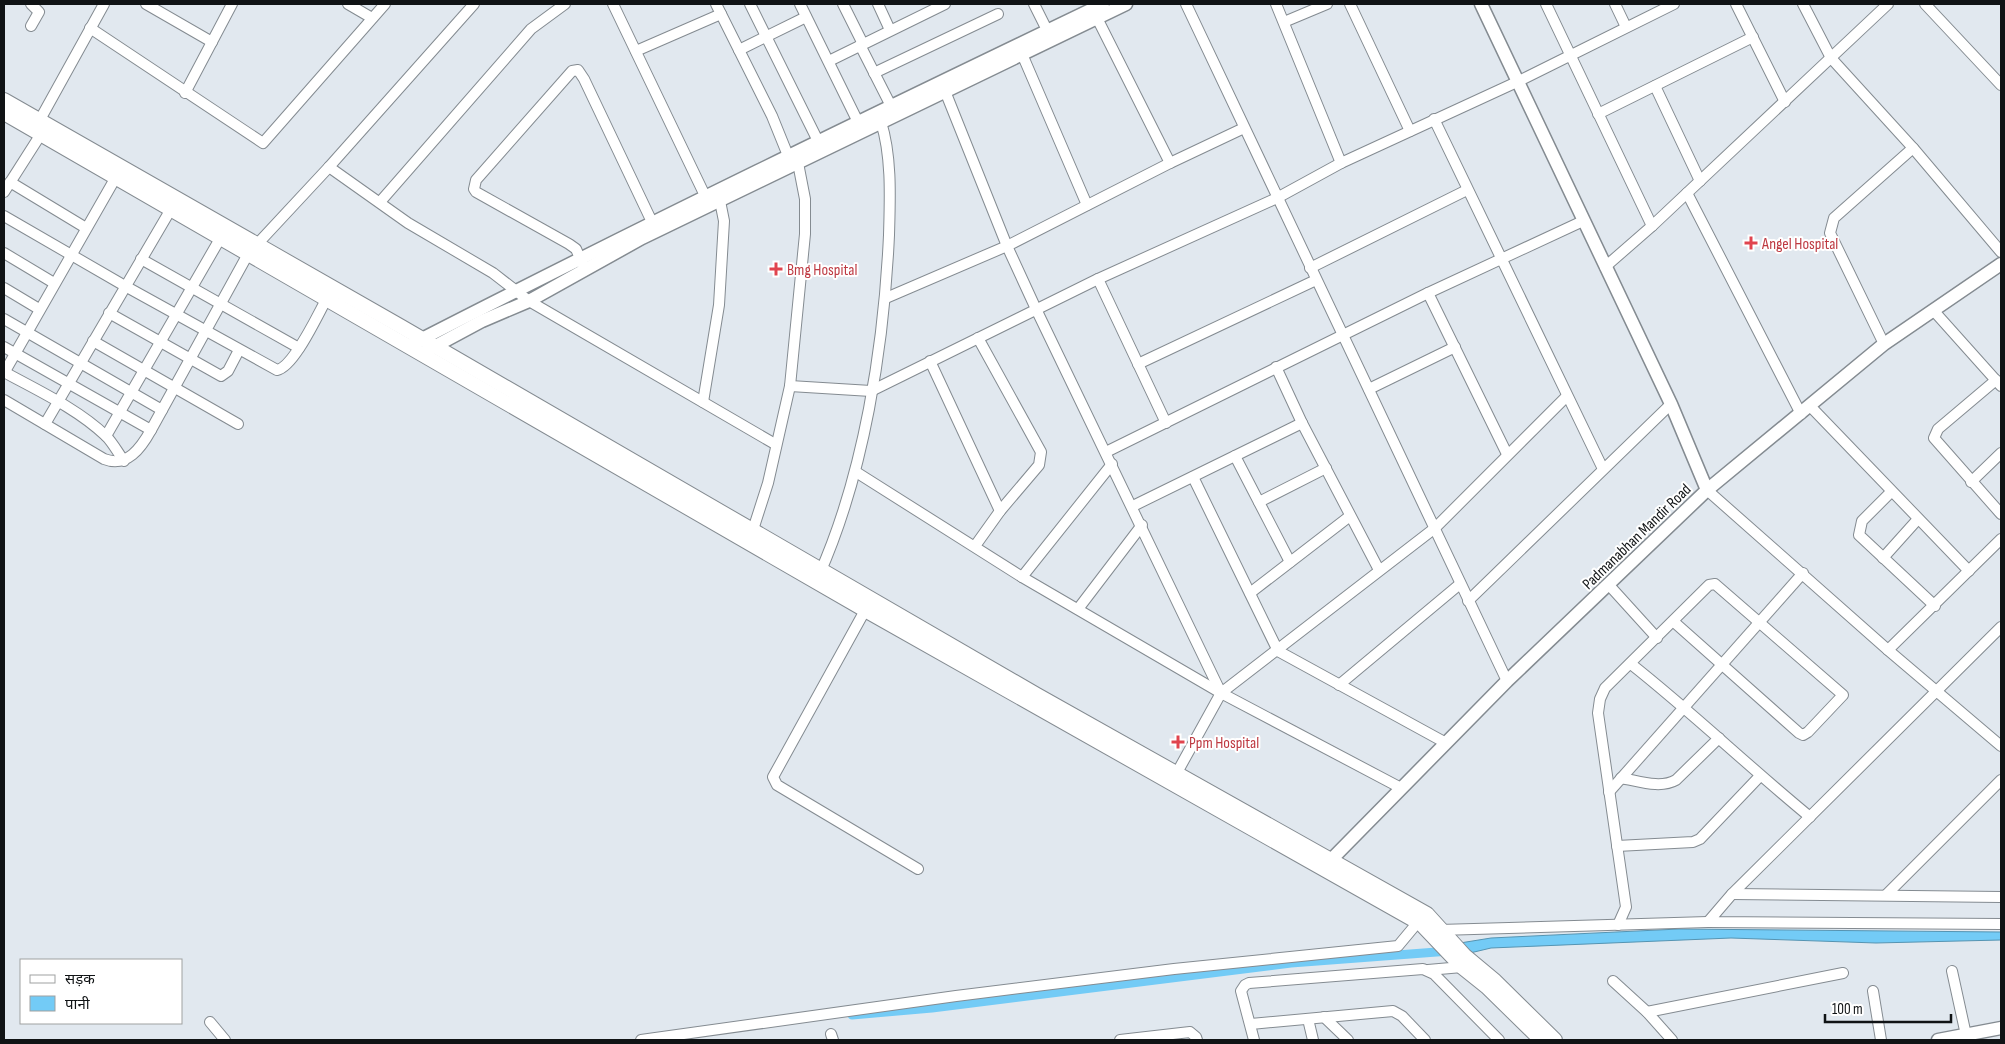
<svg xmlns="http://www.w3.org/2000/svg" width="2005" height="1044" viewBox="0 0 2005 1044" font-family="'Sofia Sans Condensed','Noto Sans Devanagari',sans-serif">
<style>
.water{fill:#73cbf6;stroke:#5594b2}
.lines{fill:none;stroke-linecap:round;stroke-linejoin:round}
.canal{stroke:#73cbf6;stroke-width:9}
.minor-casing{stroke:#848b91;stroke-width:12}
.tertiary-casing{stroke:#848b91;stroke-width:15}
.secondary-casing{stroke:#848b91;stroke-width:16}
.minor{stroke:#fff;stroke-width:10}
.tertiary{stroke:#fff;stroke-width:12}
.secondary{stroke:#fff;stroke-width:14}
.health-dot{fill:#e0444e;stroke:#fff;stroke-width:2}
.labels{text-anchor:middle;stroke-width:4;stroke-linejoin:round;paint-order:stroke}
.health-label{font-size:16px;fill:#be3a42;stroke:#fff;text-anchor:start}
.street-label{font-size:16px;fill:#101315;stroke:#fff}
</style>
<rect width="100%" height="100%" fill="#e1e8ef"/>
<!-- water -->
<polygon class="water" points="1679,929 2001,932 2001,940 1876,943 1731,938 1491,948 1470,953 1460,943 1491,938"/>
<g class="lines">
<!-- canal -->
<polyline class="canal" points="852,1015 932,1008 1291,963 1450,951"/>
<!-- minor casing -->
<g class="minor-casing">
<g id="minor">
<polyline points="31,4 39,12 31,26"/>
<polyline points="146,4 212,42"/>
<polyline points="348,4 372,18"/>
<polyline points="613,4 709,204"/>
<polyline points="716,4 772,116 789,158"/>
<polyline points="750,4 819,143"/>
<polyline points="800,4 858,122"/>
<polyline points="843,4 863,44"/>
<polyline points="878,4 890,30"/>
<polyline points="1034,4 1050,36"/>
<polyline points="1186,4 1507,681"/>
<polyline points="1276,4 1341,163"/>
<polyline points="1350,4 1410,131"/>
<polyline points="1546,4 1652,226"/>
<polyline points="1615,4 1626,27"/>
<polyline points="1736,4 1785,102"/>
<polyline points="1803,4 1831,58 1913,148 2001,252"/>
<polyline points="1925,4 2001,85"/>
<polyline points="1097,18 1170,163"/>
<polyline points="1284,22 1327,4"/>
<polyline points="90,28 263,143 385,4"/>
<polyline points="860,45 891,106"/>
<polyline points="739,50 806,17"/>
<polyline points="636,51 721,14"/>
<polyline points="1022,54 1087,205"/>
<polyline points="829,61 945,4"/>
<polyline points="874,73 998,14"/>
<polyline points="1655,86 1700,181"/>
<polyline points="945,91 1007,246 1036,309 1221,693"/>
<polyline points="185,93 232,4"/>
<polyline points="1598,114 1753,37"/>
<polyline points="1434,119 1603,469"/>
<polyline points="37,125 104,4"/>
<polyline points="329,167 408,223 493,273 529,301 775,444"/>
<polyline points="10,182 86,228"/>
<polyline points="4,192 41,134"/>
<polyline points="1687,193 1801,414"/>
<polyline points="380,202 531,29 565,4"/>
<path d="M4 216 125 286 277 370C294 367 318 314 327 298"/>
<polyline points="4,253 54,283"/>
<polyline points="141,259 299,348"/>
<polyline points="583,265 576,249 569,244 476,192 474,189 476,180 572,71 578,70 584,79 652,222"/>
<polyline points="1605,267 1652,226 1888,4"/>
<polyline points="1310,268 1467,190"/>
<polyline points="1098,279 1166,423"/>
<polyline points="4,288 39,309"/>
<polyline points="1428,293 1507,454"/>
<polyline points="886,298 1007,246 1170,163 1244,128"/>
<polyline points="1933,310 2001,386"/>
<polyline points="109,313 221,376 228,371 239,350"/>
<polyline points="4,319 162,410"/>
<polyline points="93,341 238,424"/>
<polyline points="1884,344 1830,233 1834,218 1913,148"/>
<polyline points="4,347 151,430"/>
<polyline points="930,361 1000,511"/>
<polyline points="1138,364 1316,280"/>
<polyline points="1276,367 1302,423 1379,570"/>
<path d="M4 372C37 390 78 409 106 436 113 443 118 453 124 461"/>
<polyline points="4,373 116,177"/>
<polyline points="1996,380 1938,429 1934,438 2001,514"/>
<polyline points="790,386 871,391 1098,279 1277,198 1341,163 1519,81 1674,4"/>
<polyline points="1369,389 1455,347"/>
<path d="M4 400 104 459C127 468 141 448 151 430L248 254 329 167 474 4"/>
<polyline points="703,402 719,305 724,221 720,201"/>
<polyline points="1810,406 1969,571"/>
<polyline points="45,424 171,209"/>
<polyline points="106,436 221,237"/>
<polyline points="1106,452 1428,293 1583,221"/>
<polyline points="1235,456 1290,562"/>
<polyline points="856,472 1022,577 1221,693 1401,788"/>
<polyline points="1193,477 1278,651 1446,743"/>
<polyline points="1971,482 2001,453"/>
<polyline points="1707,490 1888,650 2001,746"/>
<polyline points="1891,492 1862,521 1859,535 1935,606"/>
<polyline points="1259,502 1326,468"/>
<polyline points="1133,506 1302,423"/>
<polyline points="751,536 768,483 790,386 805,234 805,199 798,163"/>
<polyline points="975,546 1000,511 1039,465 1041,452 978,338"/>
<polyline points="1883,558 1918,519"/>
<path d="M819 575C864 474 884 346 889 235 890 199 892 157 881 122"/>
<polyline points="1022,577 1112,464"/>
<polyline points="1608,584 1657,638"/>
<polyline points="1250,593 1350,516"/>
<polyline points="1468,601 1671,404"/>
<polyline points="868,605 773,777 777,785 918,869"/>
<polyline points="1078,609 1142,525"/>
<polyline points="2001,627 1732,894 1708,922 2001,924"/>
<polyline points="1888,650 2001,539"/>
<path d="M1631 664C1693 713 1749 767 1810 817"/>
<polyline points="1339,685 1460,584"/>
<polyline points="1174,778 1221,693 1435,528 1567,396"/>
<path d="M1621 778C1639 781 1660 789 1676 780L1719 738"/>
<polyline points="1609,792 1803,573"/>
<polyline points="1617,846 1693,842 1700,839 1760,776"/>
<polyline points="1732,894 2001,897"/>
<polyline points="1886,895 2001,780"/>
<polyline points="1618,925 1626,907 1598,713 1600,699 1605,688 1709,585 1715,584 1843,695 1808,732 1803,735 1799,733 1674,622"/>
<polyline points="1439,930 1708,922"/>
<polyline points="1428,970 1462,967 1466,965"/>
<polyline points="1952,971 1966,1035"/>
<polyline points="1613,981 1647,1012 1672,1040"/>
<polyline points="1873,991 1881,1040"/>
<polyline points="1647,1012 1843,973"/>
<polyline points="1324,1017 1348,1040"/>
<polyline points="1308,1019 1313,1040"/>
<polyline points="210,1022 225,1040"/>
<polyline points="1251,1024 1393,1011 1402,1016 1425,1040"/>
<polyline points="831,1034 833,1040"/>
<polyline points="641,1040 956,996 1174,969 1398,946 1418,922"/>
<polyline points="1120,1040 1190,1032 1196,1037 1197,1040"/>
<polyline points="1254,1040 1241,991 1245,985 1249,983 1423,969 1434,974 1499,1040"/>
</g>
</g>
<!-- tertiary casing -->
<g class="tertiary-casing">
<g id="tertiary">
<polyline points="1481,4 1671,404 1707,490"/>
<path d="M414 343C642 226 872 115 1103 4"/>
<polyline points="428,350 482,321 529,301 642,238 1126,4"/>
<polyline points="1324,867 1507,681 1707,490 1884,344 2001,264"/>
<polyline points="1938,1040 2001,1028"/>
</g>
</g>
<!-- secondary casing -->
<g class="secondary-casing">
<g id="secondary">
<polyline points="4,100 400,326 1037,695 1427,914 1465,956 1495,981 1555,1040"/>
<polyline points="4,113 865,610 1421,924 1462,967 1487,987 1541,1040"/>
</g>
</g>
<!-- minor -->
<use href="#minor" class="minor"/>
<!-- tertiary -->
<use href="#tertiary" class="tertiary"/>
<!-- secondary -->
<use href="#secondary" class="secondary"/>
</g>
<!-- markers -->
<g class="health-dot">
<path d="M1748.5 235.5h5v5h5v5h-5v5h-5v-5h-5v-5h5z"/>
<path d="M773.5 261.5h5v5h5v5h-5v5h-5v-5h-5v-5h5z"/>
<path d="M1175.5 734.5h5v5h5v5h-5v5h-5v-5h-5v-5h5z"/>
</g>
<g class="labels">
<!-- health labels -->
<g class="health-label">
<text x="1762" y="249">Angel Hospital</text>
<text x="787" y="275">Bmg Hospital</text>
<text x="1189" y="748">Ppm Hospital</text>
</g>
<!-- street labels -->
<g class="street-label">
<text transform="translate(1636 536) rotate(-44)" y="6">Padmanabhan Mandir Road</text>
</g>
</g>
<!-- border -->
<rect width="2005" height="1044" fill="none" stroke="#101315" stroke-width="10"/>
<!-- legend -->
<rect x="20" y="959" width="162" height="65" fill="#ffffff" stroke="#9fa1a1"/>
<rect x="30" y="975" width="25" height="8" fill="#ffffff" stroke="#9fa1a1"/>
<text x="65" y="984" font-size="15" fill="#101315">सड़क</text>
<rect x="30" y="996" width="25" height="15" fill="#73cbf6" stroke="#9fa1a1"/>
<text x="65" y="1009" font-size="15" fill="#101315">पानी</text>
<!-- scale -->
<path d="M1825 1014v8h126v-8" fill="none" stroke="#101315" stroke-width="2.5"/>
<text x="1832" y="1014" font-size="15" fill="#101315" stroke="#ffffff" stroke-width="4" paint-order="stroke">100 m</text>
</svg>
